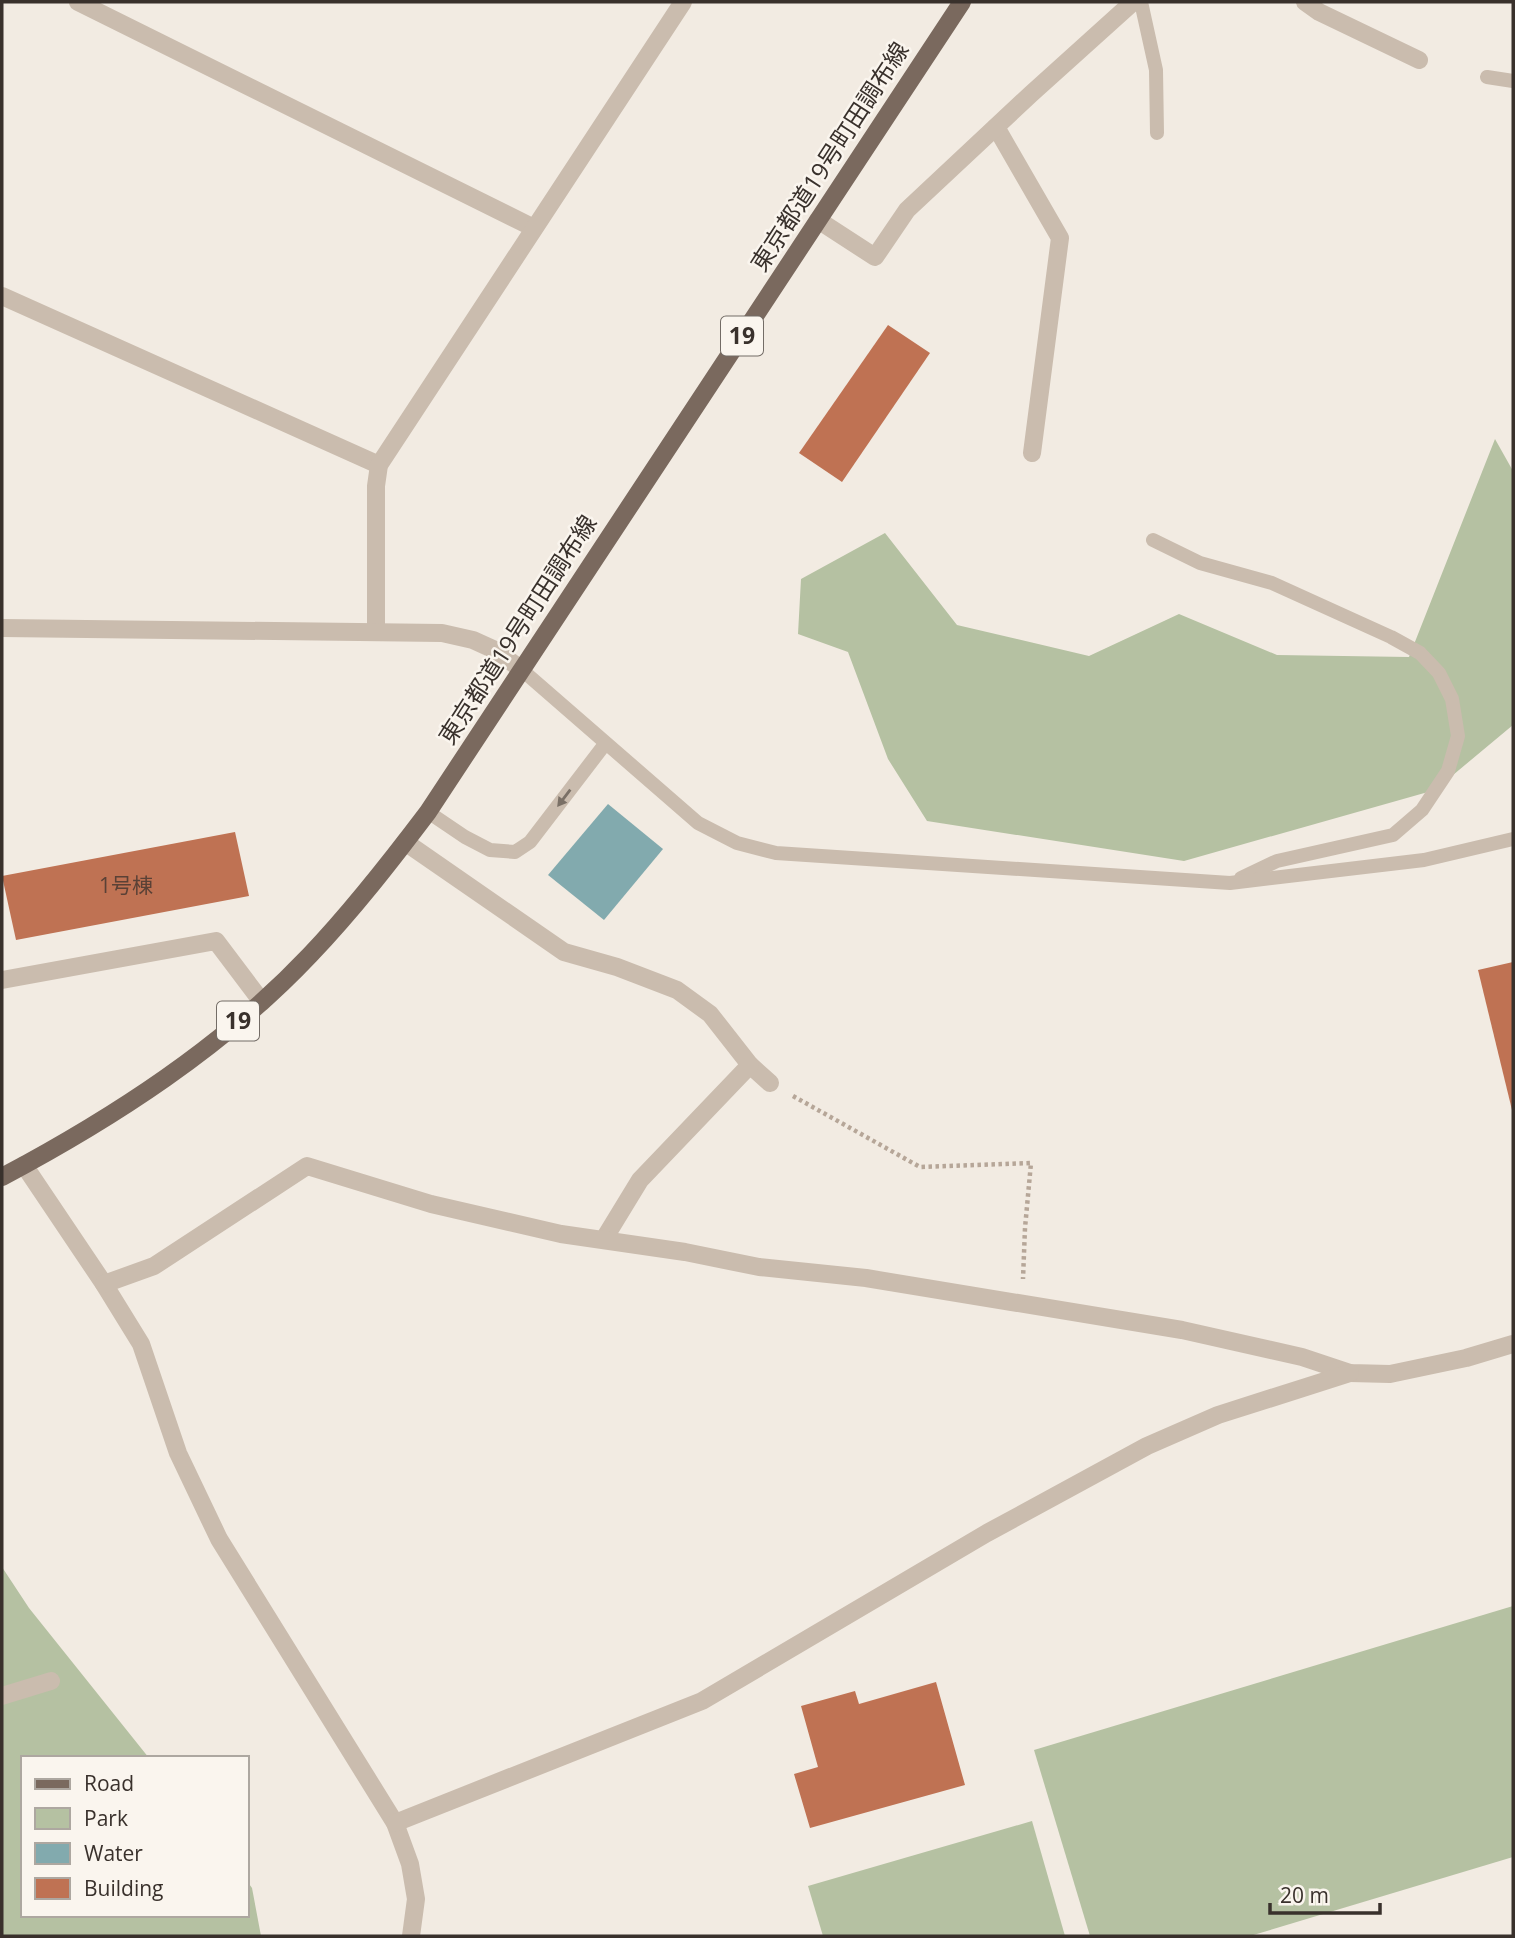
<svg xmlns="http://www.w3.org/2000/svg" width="1515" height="1938" viewBox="0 0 1515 1938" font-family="'Open Sans','Noto Sans JP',sans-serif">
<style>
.green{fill:#b5c1a2}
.water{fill:#82aaae}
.building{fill:#bf7253}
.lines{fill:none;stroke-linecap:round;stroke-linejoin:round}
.path{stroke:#b6a698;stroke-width:4.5;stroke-dasharray:3.5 3.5;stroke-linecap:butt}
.service{stroke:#cabcae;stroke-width:14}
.minor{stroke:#cabcae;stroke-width:18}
.tertiary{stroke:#cabcae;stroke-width:18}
.primary{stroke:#7a695e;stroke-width:18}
.oneway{fill:#7a7066}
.labels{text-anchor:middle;stroke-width:5;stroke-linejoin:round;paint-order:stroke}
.number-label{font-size:21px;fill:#5a4136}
.shield{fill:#faf5ee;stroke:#736c66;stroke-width:2}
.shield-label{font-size:23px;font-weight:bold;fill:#39312c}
.street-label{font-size:24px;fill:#39312c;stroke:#faf5ee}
</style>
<rect width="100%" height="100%" fill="#f2ebe2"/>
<!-- green -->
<g class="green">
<polygon points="1495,439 1513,471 1513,725 1435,790 1184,861 927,821 888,759 848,652 798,634 801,579 885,533 957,625 1089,656 1179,614 1277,655 1409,657"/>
<polygon points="2,1567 29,1608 149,1758 23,1758 23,1915 247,1915 247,1881 252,1888 261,1936 2,1936"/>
<polygon points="1513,1606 1513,1857 1250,1936 1090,1936 1034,1750"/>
<polygon points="1032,1821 1065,1936 823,1936 808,1886"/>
</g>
<!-- water -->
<polygon class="water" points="608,804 663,849 604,920 548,875"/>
<!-- building -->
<g class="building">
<polygon points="888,325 930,353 842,482 799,453"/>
<polygon points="235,832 249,896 16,940 2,876"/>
<polygon points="1513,962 1513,1110 1512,1110 1478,970"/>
<polygon points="936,1682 965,1785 810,1828 794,1774 818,1767 801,1706 855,1691 859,1704"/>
</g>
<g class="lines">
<!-- path -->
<polyline class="path" points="793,1096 920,1167 1031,1163 1025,1228 1023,1279"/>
<!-- service -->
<g class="service">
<polyline points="1141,2 1156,70 1157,133"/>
<polyline points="1487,77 1513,81"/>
<polyline points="1153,540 1200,563 1272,583 1391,637 1420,653 1439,673 1452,699 1458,736 1448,771 1422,810 1393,835 1277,861 1241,878"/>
<polyline points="522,670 698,823 737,843 776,853 1230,883 1424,860 1513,839"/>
<polyline points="428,812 465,837 490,850 515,852 530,842 605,744"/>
</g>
<!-- minor -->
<g class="minor">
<polyline points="78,2 534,228"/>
<polyline points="1305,2 1319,12 1419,60"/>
<polyline points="996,127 1060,238 1032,453"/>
<polyline points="818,220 875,257 907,210 1031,94 1133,2"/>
<polyline points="2,296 379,465"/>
<polyline points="376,632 376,486 379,465 683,2"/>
<polyline points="405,842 564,952 617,967 677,990 710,1014 750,1065 770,1083"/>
<polyline points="2,980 216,941 262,1002"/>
<polyline points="24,1165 104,1284 141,1344 178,1453 219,1539 395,1823 410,1864 416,1899 411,1936"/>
<polyline points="604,1239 640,1180 750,1065"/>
<polyline points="104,1284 154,1266 307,1166 431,1204 561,1234 685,1252 759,1267 866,1278 1182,1330 1302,1357 1350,1373 1390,1374 1466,1358 1513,1344"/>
<polyline points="2,1696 51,1681"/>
<polyline points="395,1823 702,1701 987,1533 1147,1446 1218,1415 1350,1373"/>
</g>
<!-- tertiary -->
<polyline class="tertiary" points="2,628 442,633 473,640 495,650 522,670"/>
<!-- primary -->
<path class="primary" d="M2 1177C113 1118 223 1047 310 955 353 910 391 861 428 812L962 2"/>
</g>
<!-- one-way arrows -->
<defs><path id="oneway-solid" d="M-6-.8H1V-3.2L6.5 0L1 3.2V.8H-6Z" transform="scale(1.75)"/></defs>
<use class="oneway" href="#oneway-solid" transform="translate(564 798) rotate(127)"/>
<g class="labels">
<!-- number labels -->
<g class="number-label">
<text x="126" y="893">1号棟</text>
</g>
<!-- shield labels -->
<g class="shield">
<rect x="721" y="316.5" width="42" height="39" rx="5"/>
<rect x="217" y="1001.5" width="42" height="39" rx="5"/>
</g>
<g class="shield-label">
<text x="742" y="344">19</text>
<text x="238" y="1029">19</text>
</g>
<!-- street labels -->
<g class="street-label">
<text transform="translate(830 157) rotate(-57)" y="8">東京都道19号町田調布線</text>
<text transform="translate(518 630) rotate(-57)" y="8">東京都道19号町田調布線</text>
</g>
</g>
<!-- border -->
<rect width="1515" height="1938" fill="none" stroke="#39312c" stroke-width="7"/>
<!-- legend -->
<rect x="21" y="1756" width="228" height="161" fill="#faf5ee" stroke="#ada7a0" stroke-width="2"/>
<rect x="35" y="1779" width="35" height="10" fill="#7a695e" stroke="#ada7a0" stroke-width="2"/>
<text x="84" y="1791" font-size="21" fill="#39312c">Road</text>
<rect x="35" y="1808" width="35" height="21" fill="#b5c1a2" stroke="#ada7a0" stroke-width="2"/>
<text x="84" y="1826" font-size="21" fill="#39312c">Park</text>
<rect x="35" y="1843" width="35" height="21" fill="#82aaae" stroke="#ada7a0" stroke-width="2"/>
<text x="84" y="1861" font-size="21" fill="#39312c">Water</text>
<rect x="35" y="1878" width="35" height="21" fill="#bf7253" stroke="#ada7a0" stroke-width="2"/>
<text x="84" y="1896" font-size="21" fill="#39312c">Building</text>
<!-- scale -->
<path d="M1270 1903v10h110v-10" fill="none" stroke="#39312c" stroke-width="3.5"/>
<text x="1280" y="1903" font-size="21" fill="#39312c" stroke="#faf5ee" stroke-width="5" paint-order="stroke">20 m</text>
</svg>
